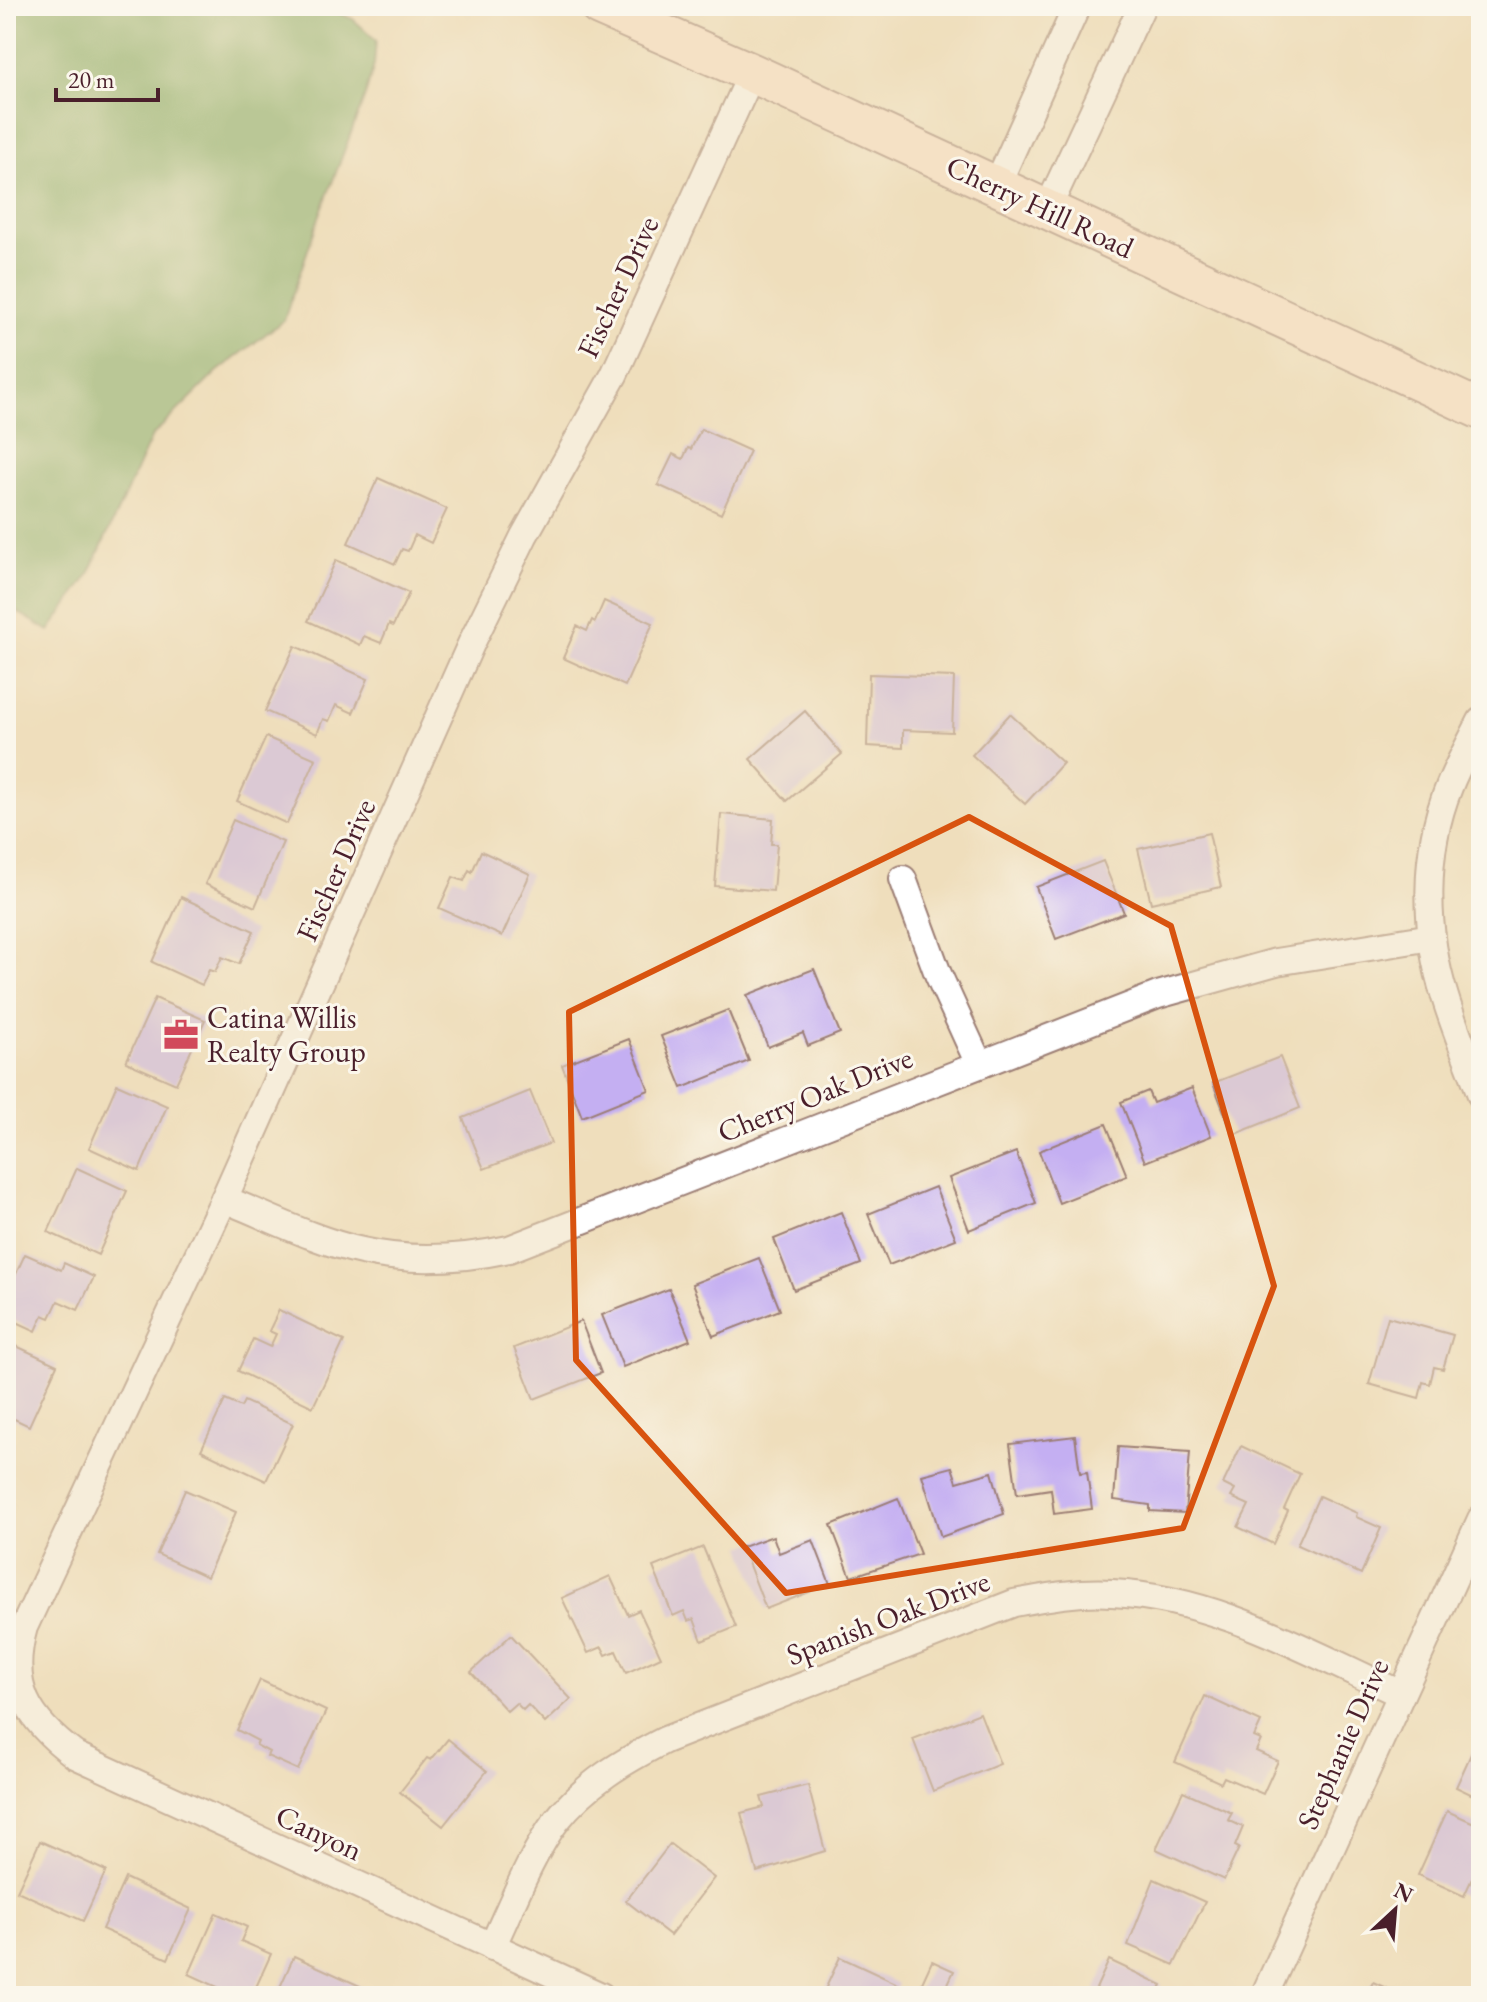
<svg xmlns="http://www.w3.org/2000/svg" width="1487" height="2002" viewBox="0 0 1487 2002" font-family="'EB Garamond',serif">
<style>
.forest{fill:#7aac68;stroke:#62664a;stroke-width:2}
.building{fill:#c4aff2}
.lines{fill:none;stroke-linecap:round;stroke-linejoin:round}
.street-casing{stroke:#9c7e74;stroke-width:30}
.secondary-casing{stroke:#9c7e74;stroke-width:42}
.street{stroke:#fff;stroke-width:26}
.secondary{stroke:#fde4d0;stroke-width:38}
.marked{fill:none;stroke:#d8530f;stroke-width:6;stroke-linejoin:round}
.labels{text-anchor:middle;stroke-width:6;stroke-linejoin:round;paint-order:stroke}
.street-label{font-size:30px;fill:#4a1f2b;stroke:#fbf7ec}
.poi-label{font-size:30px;fill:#4a1f2b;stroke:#fbf7ec;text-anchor:start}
</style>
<rect width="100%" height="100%" fill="#fbf7ec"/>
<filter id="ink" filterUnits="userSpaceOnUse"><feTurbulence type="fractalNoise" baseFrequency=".0125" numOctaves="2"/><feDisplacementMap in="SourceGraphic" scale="16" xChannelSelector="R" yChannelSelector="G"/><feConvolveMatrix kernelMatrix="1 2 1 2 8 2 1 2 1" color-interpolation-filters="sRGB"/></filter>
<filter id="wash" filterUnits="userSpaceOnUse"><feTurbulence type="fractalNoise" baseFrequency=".006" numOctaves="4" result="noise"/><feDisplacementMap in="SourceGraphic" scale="32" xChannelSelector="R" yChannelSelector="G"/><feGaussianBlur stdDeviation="1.8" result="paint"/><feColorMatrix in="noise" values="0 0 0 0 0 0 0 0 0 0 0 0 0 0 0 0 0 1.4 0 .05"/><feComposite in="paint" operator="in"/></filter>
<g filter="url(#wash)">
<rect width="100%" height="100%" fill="#efdebc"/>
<!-- forest -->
<polygon class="forest" points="6,6 322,6 353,19 376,40 374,65 365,96 318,220 284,320 217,372 152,436 88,576 49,631 6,605"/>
<g id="blocks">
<!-- building -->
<g class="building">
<polygon points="701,429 750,451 721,514 658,485 673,454 683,459 688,448 691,449"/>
<polygon points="378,478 447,509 431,543 415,535 408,551 402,549 395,564 348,543"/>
<polygon points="336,560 409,593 393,626 389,624 381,643 364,636 360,645 308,621"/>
<polygon points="604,601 653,623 625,686 563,658 577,626 587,631 592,620 595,622"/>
<polygon points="295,646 368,679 353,713 336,705 329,721 323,719 317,734 265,711"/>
<polygon points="869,674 954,677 952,732 903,730 903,748 867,746"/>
<polygon points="805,711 842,754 787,801 750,759"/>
<polygon points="1010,714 1063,763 1025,804 972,755"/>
<polygon points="266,737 316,759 287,824 237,801"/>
<polygon points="721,814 773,819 771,844 777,844 773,891 715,886"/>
<polygon points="233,820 283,842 255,907 205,884"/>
<polygon points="1209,833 1221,887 1151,903 1138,849"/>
<polygon points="481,851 530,874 502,936 439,908 453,877 464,881 469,870 472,872"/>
<polygon points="1103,861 1124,913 1056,939 1036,887"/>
<polygon points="181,897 254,931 239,964 222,957 215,972 209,970 202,985 152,962"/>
<polygon points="814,969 840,1033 808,1046 803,1033 768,1047 747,995"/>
<polygon points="155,998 205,1020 176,1084 126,1062"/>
<polygon points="728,1010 749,1061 682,1088 661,1036"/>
<polygon points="629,1039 649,1090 582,1117 562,1065"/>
<polygon points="1280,1057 1300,1108 1233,1135 1213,1083"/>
<polygon points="117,1084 167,1106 139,1171 89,1148"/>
<polygon points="1192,1088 1211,1136 1145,1162 1121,1102 1148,1091 1153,1103"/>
<polygon points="530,1091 551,1143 484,1169 463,1118"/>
<polygon points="1106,1124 1127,1176 1059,1203 1039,1151"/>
<polygon points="1016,1152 1036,1203 969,1230 949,1178"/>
<polygon points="77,1168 127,1191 98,1255 48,1232"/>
<polygon points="935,1187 956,1239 889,1265 868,1214"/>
<polygon points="841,1212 861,1264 794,1290 774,1239"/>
<polygon points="25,1254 61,1270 64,1263 94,1277 78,1310 58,1301 50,1318 43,1315 36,1331 6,1317 6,1296"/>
<polygon points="759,1258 780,1310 713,1336 692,1284"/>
<polygon points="669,1289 690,1340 623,1367 602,1315"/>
<polygon points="279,1310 344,1341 313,1407 238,1371 253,1339 270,1347 276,1334 269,1331"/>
<polygon points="1388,1317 1453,1335 1443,1369 1434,1367 1430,1384 1423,1382 1419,1398 1369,1384"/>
<polygon points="581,1321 601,1373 534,1399 514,1348"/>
<polygon points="12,1344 57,1365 29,1426 6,1415 6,1356"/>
<polygon points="225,1400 241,1407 244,1401 293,1424 266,1481 201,1450"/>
<polygon points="1075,1436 1080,1473 1087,1472 1092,1509 1054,1514 1051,1489 1017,1494 1010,1444"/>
<polygon points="1241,1446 1300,1474 1284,1509 1288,1511 1273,1544 1238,1527 1249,1505 1231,1497 1235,1490 1223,1484"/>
<polygon points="1118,1447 1190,1452 1185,1513 1150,1511 1150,1505 1114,1500"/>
<polygon points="952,1467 957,1482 992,1472 1004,1514 941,1537 922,1475"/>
<polygon points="185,1490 236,1512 207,1577 157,1554"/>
<polygon points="1319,1496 1357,1513 1356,1517 1381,1528 1361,1574 1297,1545"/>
<polygon points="898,1498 920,1554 851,1577 831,1525"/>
<polygon points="773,1536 779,1553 813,1540 830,1584 766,1609 742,1547"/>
<polygon points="703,1547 736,1627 702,1641 694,1619 688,1621 684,1611 673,1616 653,1567"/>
<polygon points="610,1576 628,1615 639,1610 661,1657 626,1673 616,1651 606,1655 602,1647 588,1653 562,1598"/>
<polygon points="511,1635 571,1699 545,1723 528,1705 523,1710 516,1703 507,1711 471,1672"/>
<polygon points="260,1680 326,1711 298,1770 267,1756 269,1752 256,1745 258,1741 237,1730"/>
<polygon points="1205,1696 1261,1722 1254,1737 1261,1740 1256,1751 1278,1761 1263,1794 1224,1777 1221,1783 1175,1762"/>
<polygon points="980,1713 1000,1764 933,1791 913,1739"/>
<polygon points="1481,1732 1481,1799 1456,1787"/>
<polygon points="448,1739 487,1771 443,1826 400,1792 427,1758 431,1760"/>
<polygon points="808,1785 825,1851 757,1872 741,1813 764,1807 761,1797"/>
<polygon points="1183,1791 1232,1813 1228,1820 1243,1827 1235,1846 1239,1848 1224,1880 1156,1849"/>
<polygon points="1447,1811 1481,1826 1481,1859 1464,1896 1418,1875"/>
<polygon points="40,1841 106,1871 83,1921 17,1891"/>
<polygon points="670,1844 714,1878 670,1935 626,1901"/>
<polygon points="125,1878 191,1909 168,1959 102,1929"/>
<polygon points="1154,1879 1205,1902 1174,1965 1128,1945"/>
<polygon points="216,1913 247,1927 241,1941 271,1954 252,1996 237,1996 189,1974"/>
<polygon points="294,1956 360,1986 355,1996 276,1996"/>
<polygon points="840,1957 898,1984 893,1996 822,1996"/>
<polygon points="1109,1960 1162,1985 1157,1996 1098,1996 1094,1993"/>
<polygon points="932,1961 954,1971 945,1990 957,1996 916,1996"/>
<polygon points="1373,1982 1404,1996 1366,1996"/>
</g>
</g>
</g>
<g filter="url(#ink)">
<use href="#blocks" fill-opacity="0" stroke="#9c7e74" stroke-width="2"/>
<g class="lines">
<!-- street casing -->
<g class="street-casing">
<g id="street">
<polyline points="996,187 1077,6"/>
<polyline points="1047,210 1142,6"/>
<path d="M1481 721C1470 743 1458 764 1449 787 1423 851 1424 931 1445 997 1455 1030 1469 1062 1481 1095"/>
<polyline points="903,879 938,974 979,1064"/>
<path d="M224 1199C269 1217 315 1241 362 1251 410 1262 462 1259 509 1249L1158 995 1276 962 1432 937"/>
<path d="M492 1947C510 1909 532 1852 557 1820 586 1783 624 1761 665 1740L1014 1603C1047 1597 1079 1591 1112 1593 1216 1598 1308 1652 1401 1694"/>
<path d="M601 1996 75 1755C28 1720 7 1687 24 1627L224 1199 471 644 524 536 614 375 752 73"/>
<polyline points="1264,1996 1481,1519"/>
</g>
</g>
<!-- secondary casing -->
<g class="secondary-casing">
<polyline id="secondary" points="599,6 752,73 1481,410"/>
</g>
<!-- street -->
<use href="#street" class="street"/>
<!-- secondary -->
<use href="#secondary" class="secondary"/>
</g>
</g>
<!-- marked area -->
<path d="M0 0H1487V2002H0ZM969 817 1171 926 1274 1286 1183 1528 786 1593 576 1360 569 1012Z" fill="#efdebc" fill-opacity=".55" fill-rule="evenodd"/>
<path class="marked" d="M969 817 1171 926 1274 1286 1183 1528 786 1593 576 1360 569 1012Z"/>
<!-- icons -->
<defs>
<g id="office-bare" transform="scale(2.76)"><path d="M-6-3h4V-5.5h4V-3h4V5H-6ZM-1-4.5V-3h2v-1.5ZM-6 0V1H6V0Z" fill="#d1495b" stroke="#fbf7ec" stroke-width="2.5" paint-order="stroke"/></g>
</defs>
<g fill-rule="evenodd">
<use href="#office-bare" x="181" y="1035"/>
</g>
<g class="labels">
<!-- street labels -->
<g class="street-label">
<text transform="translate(1040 207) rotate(25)" y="10">Cherry Hill Road</text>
<text transform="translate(618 287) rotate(-65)" y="10">Fischer Drive</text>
<text transform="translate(336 870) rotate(-66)" y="10">Fischer Drive</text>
<text transform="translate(815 1095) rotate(-22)" y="10">Cherry Oak Drive</text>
<text transform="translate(888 1618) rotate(-21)" y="10">Spanish Oak Drive</text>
<text transform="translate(1343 1744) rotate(-66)" y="10">Stephanie Drive</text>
<text transform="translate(319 1833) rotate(25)" y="10">Canyon</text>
</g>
<!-- poi labels -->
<g class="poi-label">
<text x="207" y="1028">Catina Willis<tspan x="207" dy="34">Realty Group</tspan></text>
</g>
</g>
<!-- margin -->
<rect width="1487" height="2002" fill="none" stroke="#fbf7ec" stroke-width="32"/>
<!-- north arrow -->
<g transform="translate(1395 1910) rotate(26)" stroke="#fbf7ec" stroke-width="6" paint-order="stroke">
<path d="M0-6L14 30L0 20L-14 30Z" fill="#4a1f2b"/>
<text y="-12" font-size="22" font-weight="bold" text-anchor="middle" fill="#4a1f2b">N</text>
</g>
<!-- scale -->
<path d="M56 88v12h102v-12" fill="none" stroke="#4a1f2b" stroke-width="4"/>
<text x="68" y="88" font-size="24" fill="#4a1f2b" stroke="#fbf7ec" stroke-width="6" paint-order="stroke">20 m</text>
</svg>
